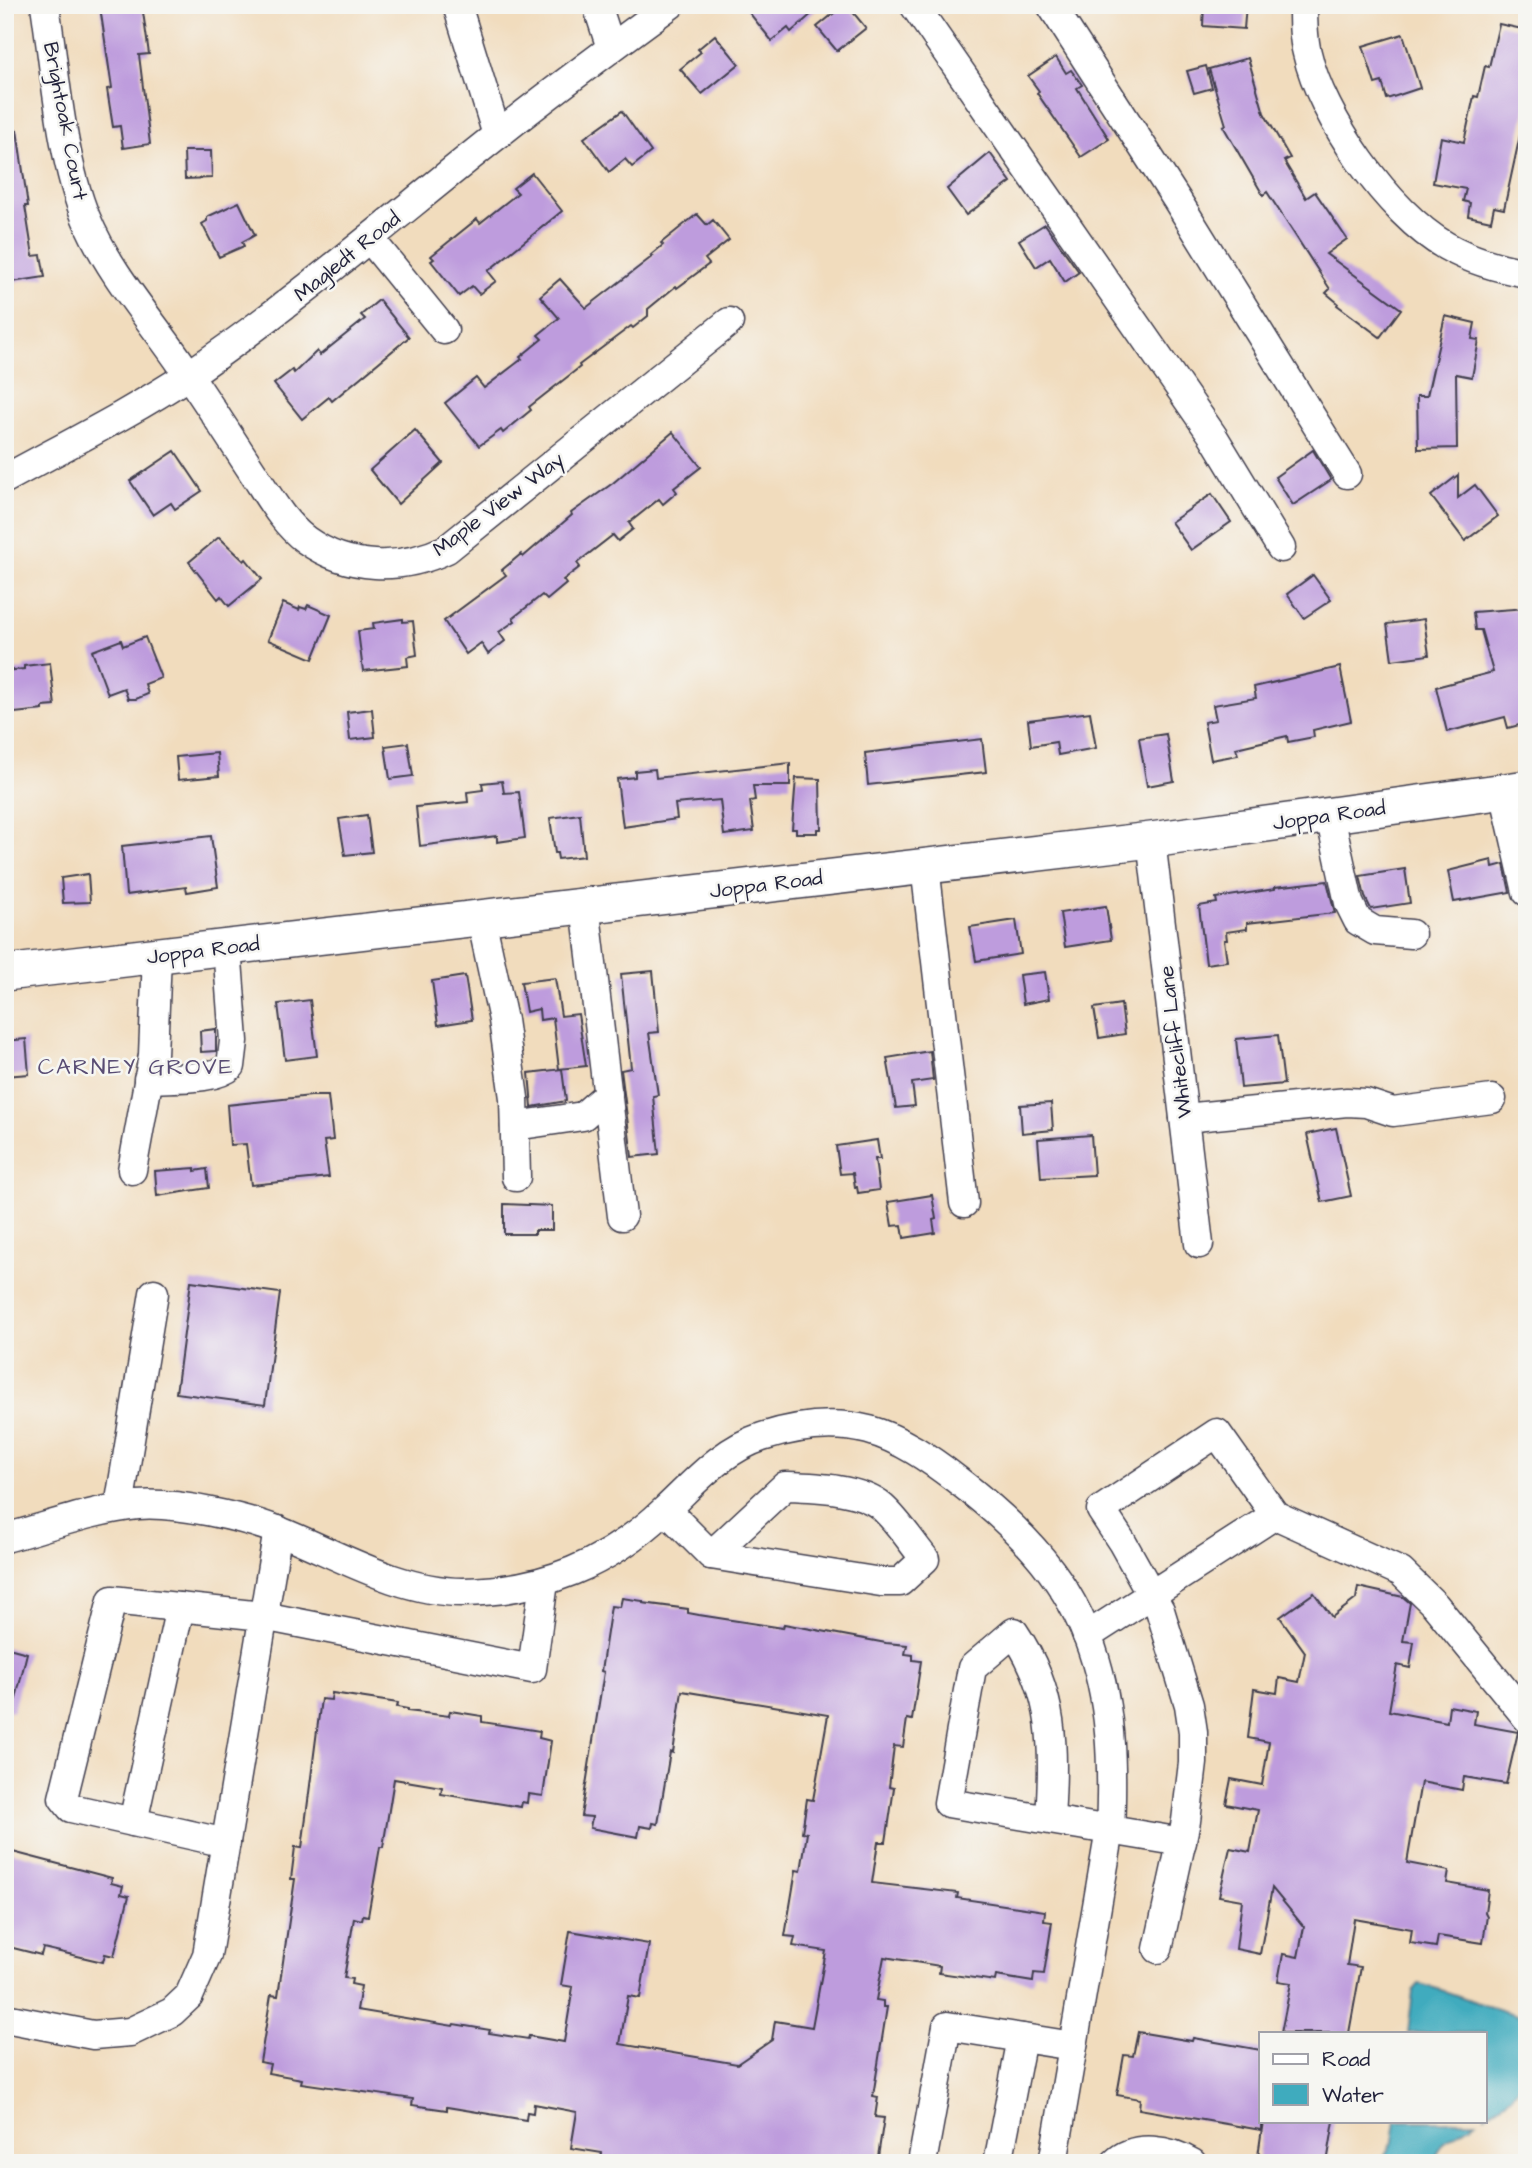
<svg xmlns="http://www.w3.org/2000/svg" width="1532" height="2168" viewBox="0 0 1532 2168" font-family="'Architects Daughter',sans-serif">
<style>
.water{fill:#3fabbe;stroke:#30667c;stroke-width:2}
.building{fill:#be9cdd}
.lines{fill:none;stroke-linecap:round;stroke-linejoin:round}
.minor-casing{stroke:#413e4e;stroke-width:31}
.major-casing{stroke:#413e4e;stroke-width:38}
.minor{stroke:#fff;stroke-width:28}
.major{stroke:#fff;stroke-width:35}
.labels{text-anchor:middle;stroke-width:5;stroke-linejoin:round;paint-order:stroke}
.street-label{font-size:21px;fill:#22223b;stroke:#f6f6f2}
.neighbourhood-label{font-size:23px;letter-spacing:2px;fill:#594d74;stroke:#f6f6f2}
</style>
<rect width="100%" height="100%" fill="#f6f6f2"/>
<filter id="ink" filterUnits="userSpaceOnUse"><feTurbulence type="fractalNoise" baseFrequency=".0143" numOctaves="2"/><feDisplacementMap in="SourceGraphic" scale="14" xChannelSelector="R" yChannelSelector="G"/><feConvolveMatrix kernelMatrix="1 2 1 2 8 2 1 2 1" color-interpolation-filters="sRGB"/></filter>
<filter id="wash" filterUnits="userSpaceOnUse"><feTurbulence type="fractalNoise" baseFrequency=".00686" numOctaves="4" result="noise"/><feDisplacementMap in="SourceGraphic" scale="28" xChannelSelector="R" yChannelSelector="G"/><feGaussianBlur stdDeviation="1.57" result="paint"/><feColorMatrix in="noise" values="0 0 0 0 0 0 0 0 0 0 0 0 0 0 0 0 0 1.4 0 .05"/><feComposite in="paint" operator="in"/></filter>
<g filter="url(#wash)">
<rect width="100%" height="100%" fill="#f1dcbd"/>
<!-- water -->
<g class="water">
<path d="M1419 1984C1456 1992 1489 2010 1527 2017V2075L1512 2096 1485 2115V2033H1408L1413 1991Z"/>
<polygon points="1396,2121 1476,2121 1443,2143 1433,2163 1380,2163 1393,2141"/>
</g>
<g id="blocks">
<!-- building -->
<g class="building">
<polygon points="113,5 142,5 149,54 139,55 150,144 123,148 120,126 113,127 107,89 112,88 100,7"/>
<polygon points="743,5 822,5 791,32 788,28 772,41"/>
<polygon points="844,5 847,5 866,28 837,51 817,27"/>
<polygon points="1204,5 1246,5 1244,29 1203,26"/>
<polygon points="1499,24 1527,30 1527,103 1504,209 1494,207 1491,221 1468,216 1470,203 1463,201 1466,189 1433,183 1441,137 1464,142 1474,96 1478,97 1485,66 1489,67"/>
<polygon points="1403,34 1420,88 1387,99 1382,82 1375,84 1363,46"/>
<polygon points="715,35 739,64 702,94 680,69 701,52 698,49"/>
<polygon points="1056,57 1066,73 1071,70 1082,85 1077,88 1109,139 1081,157 1037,93 1039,91 1028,76"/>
<polygon points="1248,58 1264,113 1290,158 1284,161 1306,198 1315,192 1347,239 1326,254 1401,309 1380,337 1337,305 1338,303 1326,293 1330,289 1267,192 1263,195 1223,126 1226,125 1209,69"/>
<polygon points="1206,66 1212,88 1194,93 1187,71"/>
<polygon points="622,111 651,152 632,167 625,159 609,172 584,138"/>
<polygon points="17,130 28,206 25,206 33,256 41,255 45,277 5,283 5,131"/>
<polygon points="184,151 211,151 212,178 185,179"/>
<polygon points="990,153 1011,182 966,215 947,189"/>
<polygon points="532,173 562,211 488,271 496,281 479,294 472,286 459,296 431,261 434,259 431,256 477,219 480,223 518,193 513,188"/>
<polygon points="239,202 255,235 242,242 244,246 219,257 202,224 207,221 207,217"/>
<polygon points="697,214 707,225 713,220 729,240 705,259 709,264 677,288 676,286 648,309 648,316 633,328 631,326 579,365 580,367 529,407 531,410 503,433 501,430 479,446 445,403 476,378 484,388 522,359 520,357 542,339 538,335 559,318 540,296 560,279 586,308 653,256 651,255 663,245 661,243"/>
<polygon points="1045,224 1079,272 1065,282 1050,258 1036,267 1019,240"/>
<polygon points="379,300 409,337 332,401 329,397 302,419 274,384 292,370 294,373 317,351 320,355 365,319 361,315"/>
<polygon points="1445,316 1475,323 1472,339 1479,340 1472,377 1456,374 1457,448 1418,449 1417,396 1427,396"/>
<polygon points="415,430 443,463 398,504 370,470"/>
<polygon points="673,432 701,467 674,488 677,492 663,504 659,499 629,523 633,529 618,541 613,535 577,563 580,567 563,580 566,584 547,600 542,595 513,618 515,621 499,632 505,641 488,654 481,643 466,654 444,621 506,575 502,570 521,554 523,557 572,515 571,513 613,483"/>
<polygon points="1313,450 1331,480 1293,505 1275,477"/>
<polygon points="175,451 202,491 175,509 171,503 153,515 130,481"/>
<polygon points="1458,475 1458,498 1475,485 1498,516 1465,541 1431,496"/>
<polygon points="1212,494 1231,522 1191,550 1171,522"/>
<polygon points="219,537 244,561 246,559 262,579 229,606 221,596 218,599 189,562"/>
<polygon points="1313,575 1331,600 1304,618 1287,594"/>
<polygon points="283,603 299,610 300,607 306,609 308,605 331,615 313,659 268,640"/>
<polygon points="1527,608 1527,723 1508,728 1505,717 1447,732 1436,687 1493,672 1481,630 1475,630 1473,612"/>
<polygon points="403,619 403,622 413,621 417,655 407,657 408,666 363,671 358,631 374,629 373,623"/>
<polygon points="1424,619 1429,655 1392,660 1387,624"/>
<polygon points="145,637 161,678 145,684 148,694 136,699 128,699 124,688 108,694 92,651 121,640 123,646"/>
<polygon points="50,663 55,706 43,707 43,710 5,714 5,671 24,669 24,666"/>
<polygon points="1340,667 1351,721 1313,730 1314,737 1288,742 1287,736 1236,748 1238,755 1211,760 1204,722 1216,720 1213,705 1256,698 1254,687"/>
<polygon points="372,709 375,737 350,740 347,712"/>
<polygon points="1090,712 1096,748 1058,755 1056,742 1031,746 1028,720"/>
<polygon points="1166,734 1174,781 1147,786 1139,738"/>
<polygon points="982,739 986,772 868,785 865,753"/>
<polygon points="408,743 413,776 390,779 385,746"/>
<polygon points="217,753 219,776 178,780 176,757"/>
<polygon points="790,763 790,786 753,786 755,800 750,801 754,831 724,835 720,800 675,804 677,819 623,827 617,779 635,777 635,771 655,769 656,778"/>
<polygon points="796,778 820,779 821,829 817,829 817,833 796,833 796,829 792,829"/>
<polygon points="502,781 504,793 519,792 525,838 497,842 497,836 420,846 416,807 468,802 467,792 483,790 482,783"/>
<polygon points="580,814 584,856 558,859 557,853 555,853 550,818"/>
<polygon points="367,815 372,852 345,855 339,819"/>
<polygon points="211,836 218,887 187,892 186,887 126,895 122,846"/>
<polygon points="1492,860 1493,867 1504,864 1510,892 1454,902 1448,871"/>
<polygon points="1405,869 1410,903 1371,909 1365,897 1360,876"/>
<polygon points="88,874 90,902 63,903 61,878"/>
<polygon points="1327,881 1335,913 1247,923 1247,929 1226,932 1227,940 1224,940 1227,961 1206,964 1199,906 1217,903 1216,898 1275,889 1275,887"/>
<polygon points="1106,906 1111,940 1065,947 1060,913"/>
<polygon points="1016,920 1021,954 976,961 970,927"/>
<polygon points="653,971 659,1032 649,1033 658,1095 653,1096 659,1154 632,1157 621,1070 631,1068 621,974"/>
<polygon points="1045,972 1049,999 1023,1004 1019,975"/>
<polygon points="465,976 472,1020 438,1025 432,981"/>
<polygon points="555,978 561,1016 578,1014 586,1066 559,1069 553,1018 540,1020 539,1009 526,1012 521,982"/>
<polygon points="310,1000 317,1056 285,1060 278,1004"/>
<polygon points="1121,1004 1125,1034 1099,1038 1094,1008"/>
<polygon points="216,1029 216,1051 201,1052 200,1031"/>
<polygon points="1278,1035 1284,1084 1241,1088 1236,1039"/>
<polygon points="26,1039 29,1074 5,1076 5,1041"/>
<polygon points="930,1051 933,1080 912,1083 915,1106 896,1108 887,1058"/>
<polygon points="562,1069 566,1101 532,1107 529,1073"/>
<polygon points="311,1096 328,1096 333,1140 324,1141 329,1177 251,1185 246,1144 230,1145 227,1105"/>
<polygon points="1051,1103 1053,1130 1022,1133 1020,1105"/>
<polygon points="1336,1128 1351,1196 1322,1202 1307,1134"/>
<polygon points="1091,1135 1094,1175 1041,1178 1038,1139"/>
<polygon points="877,1140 880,1159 875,1159 879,1190 858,1193 857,1187 855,1187 853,1173 840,1174 836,1146"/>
<polygon points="195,1168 195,1171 207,1169 209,1188 157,1196 155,1171"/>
<polygon points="932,1195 936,1219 933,1220 935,1233 904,1238 902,1225 892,1226 888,1202"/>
<polygon points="504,1204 552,1206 552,1230 535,1230 535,1234 504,1234"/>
<polygon points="191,1281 280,1293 265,1405 176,1393"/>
<polygon points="1358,1587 1403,1597 1410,1603 1403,1641 1414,1642 1410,1668 1397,1665 1389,1711 1447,1722 1449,1706 1476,1711 1474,1724 1518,1732 1506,1784 1464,1777 1462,1790 1421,1782 1407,1863 1449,1871 1447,1883 1488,1890 1485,1912 1487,1916 1483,1943 1438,1936 1436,1947 1410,1943 1412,1929 1354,1919 1347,1965 1361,1967 1349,2033 1281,2033 1291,1983 1278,1981 1283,1954 1298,1957 1304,1927 1272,1888 1260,1954 1236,1949 1242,1900 1219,1896 1230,1848 1250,1852 1258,1810 1226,1804 1231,1779 1262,1785 1269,1742 1248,1738 1254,1689 1277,1693 1279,1678 1299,1682 1305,1652 1280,1617 1314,1593 1332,1617 1356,1599"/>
<polygon points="622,1598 643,1601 643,1603 688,1609 688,1613 699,1615 783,1628 784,1624 886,1643 907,1645 905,1654 913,1655 913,1660 921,1661 912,1720 907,1719 903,1747 894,1746 889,1787 894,1788 886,1842 878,1842 872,1883 958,1893 957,1898 1045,1911 1044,1921 1052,1922 1044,1974 1034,1973 1033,1982 996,1976 995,1981 939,1973 940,1966 884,1957 876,2000 883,2001 883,2007 887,2007 873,2096 878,2097 875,2117 884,2118 877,2163 665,2163 643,2159 642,2163 628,2163 601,2158 602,2153 571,2148 577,2112 534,2104 533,2113 527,2112 526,2120 447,2107 447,2110 412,2105 413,2099 301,2083 302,2079 268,2073 270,2064 260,2062 271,1995 278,1996 295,1879 291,1879 295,1847 302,1848 321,1699 331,1700 332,1693 398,1703 397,1707 408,1709 408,1711 449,1716 450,1711 482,1716 482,1722 540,1731 539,1738 551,1741 543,1796 528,1794 527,1803 522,1802 521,1807 441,1794 442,1787 394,1779 383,1847 380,1847 368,1916 363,1915 362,1920 354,1918 344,1978 352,1979 351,1984 361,1986 357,2010 453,2026 454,2024 490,2030 489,2033 528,2039 529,2036 564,2042 573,1987 561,1985 570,1931 649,1944 640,1998 628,1996 620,2044 737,2064 772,2040 775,2021 812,2027 826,1951 793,1946 795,1937 785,1936 796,1870 801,1871 807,1833 802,1832 807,1799 813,1800 828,1715 682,1691 673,1753 670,1752 658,1824 653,1823 652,1828 640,1826 638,1837 590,1828 592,1817 581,1816 604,1672 601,1671 611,1606 620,1607"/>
<polygon points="5,1647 27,1653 13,1711 5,1710"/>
<polygon points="9,1851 112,1878 111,1883 123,1886 121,1894 129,1896 114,1956 105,1954 103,1962 43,1948 41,1955 5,1946 5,1864"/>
<polygon points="1138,2032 1192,2041 1193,2038 1261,2050 1261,2130 1139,2109 1140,2099 1117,2095 1124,2055 1133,2056"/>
<polygon points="1263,2121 1334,2121 1327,2163 1257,2163"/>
</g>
</g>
</g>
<g filter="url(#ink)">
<use href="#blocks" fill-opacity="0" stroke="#413e4e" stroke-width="2"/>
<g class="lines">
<!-- minor casing -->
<g class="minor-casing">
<g id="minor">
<path d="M45 5C55 70 61 158 86 218 110 276 156 325 190 377 212 409 233 442 254 474 269 497 284 524 306 540 348 570 401 571 447 549L729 322"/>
<polyline points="457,5 497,135"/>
<polyline points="597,5 611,48"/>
<polyline points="914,5 1213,436 1281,548"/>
<polyline points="1051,5 1177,200 1347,474"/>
<path d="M1303 5C1303 21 1303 38 1307 53 1321 116 1389 214 1446 246 1471 260 1498 268 1527 273"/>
<polyline points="370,239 444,330"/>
<path d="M5 479C67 445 131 413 190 374 297 301 395 216 496 136 553 91 611 48 670 5"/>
<polyline points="1504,791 1527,892"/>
<polyline points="1330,816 1349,903 1358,921 1375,931 1411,934"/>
<polyline points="1151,840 1199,1244"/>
<polyline points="925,866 964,1203"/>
<polyline points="585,905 622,1216"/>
<polyline points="481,918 503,1020 514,1098 516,1177"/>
<path d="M148 1079C172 1077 214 1081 231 1066L234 1041 227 947"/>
<polyline points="1184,1118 1347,1102 1366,1103 1393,1112 1492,1099"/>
<polyline points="515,1126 583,1116 608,1094"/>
<polyline points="132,1170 153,1055 157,955"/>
<path d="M785 1486C814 1487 860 1488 882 1507 898 1521 911 1542 925 1559L900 1582H881L711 1555Z"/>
<polyline points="119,1507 154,1293"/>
<polyline points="666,1510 711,1555"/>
<path d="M5 1538C47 1527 95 1509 138 1505 176 1502 244 1517 279 1531 337 1554 399 1592 463 1592 543 1591 608 1564 665 1510 695 1482 722 1450 762 1437 796 1426 834 1421 869 1430 901 1439 930 1459 956 1479 1012 1522 1063 1571 1088 1638 1112 1700 1113 1765 1110 1830L1053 2163"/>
<polyline points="1087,1636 1275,1515 1401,1572 1435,1605 1527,1718"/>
<path d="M1050 1820C1054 1748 1056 1694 1014 1632L972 1668 948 1803 1182 1842"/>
<polyline points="133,1822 180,1607"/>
<polyline points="226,1843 71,1808 63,1798 112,1600 263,1616 532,1669 544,1582"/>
<polyline points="1158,1949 1186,1821 1193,1763 1193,1732 1189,1705 1160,1610 1122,1542 1101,1510 1217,1433 1275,1515"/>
<polyline points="5,2018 93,2035 130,2032 172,2012 189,1996 207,1955 278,1530"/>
<polyline points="922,2163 947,2026 1073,2046"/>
<polyline points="998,2163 1022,2038"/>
<path d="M1115 2163C1135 2143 1171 2150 1192 2163"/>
</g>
</g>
<!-- major casing -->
<g class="major-casing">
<polyline id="major" points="5,973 1151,840 1527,788"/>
</g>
<!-- minor -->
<use href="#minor" class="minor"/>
<!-- major -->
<use href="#major" class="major"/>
</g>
</g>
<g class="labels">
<!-- street labels -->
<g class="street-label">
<text transform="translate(66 121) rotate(79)" y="7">Brightoak Court</text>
<text transform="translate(347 256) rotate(-39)" y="7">Magledt Road</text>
<text transform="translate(498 504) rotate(-37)" y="7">Maple View Way</text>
<text transform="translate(1329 815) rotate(-8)" y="7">Joppa Road</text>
<text transform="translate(766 884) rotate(-7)" y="7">Joppa Road</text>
<text transform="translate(203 950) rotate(-7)" y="7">Joppa Road</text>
<text transform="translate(1175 1042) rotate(-97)" y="7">Whitecliff Lane</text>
</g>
<!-- neighbourhood labels -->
<g class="neighbourhood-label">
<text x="136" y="1074">CARNEY GROVE</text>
</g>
</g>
<!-- margin -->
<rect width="1532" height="2168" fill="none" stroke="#f6f6f2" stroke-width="28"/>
<!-- legend -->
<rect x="1259" y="2032" width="228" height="91" fill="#f6f6f2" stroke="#a1a1a9" stroke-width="2"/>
<rect x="1273" y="2054" width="35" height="10" fill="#ffffff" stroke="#a1a1a9" stroke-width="2"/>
<text x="1322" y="2066" font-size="21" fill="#22223b">Road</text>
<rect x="1273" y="2084" width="35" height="21" fill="#3fabbe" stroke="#a1a1a9" stroke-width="2"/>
<text x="1322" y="2102" font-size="21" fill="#22223b">Water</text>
</svg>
